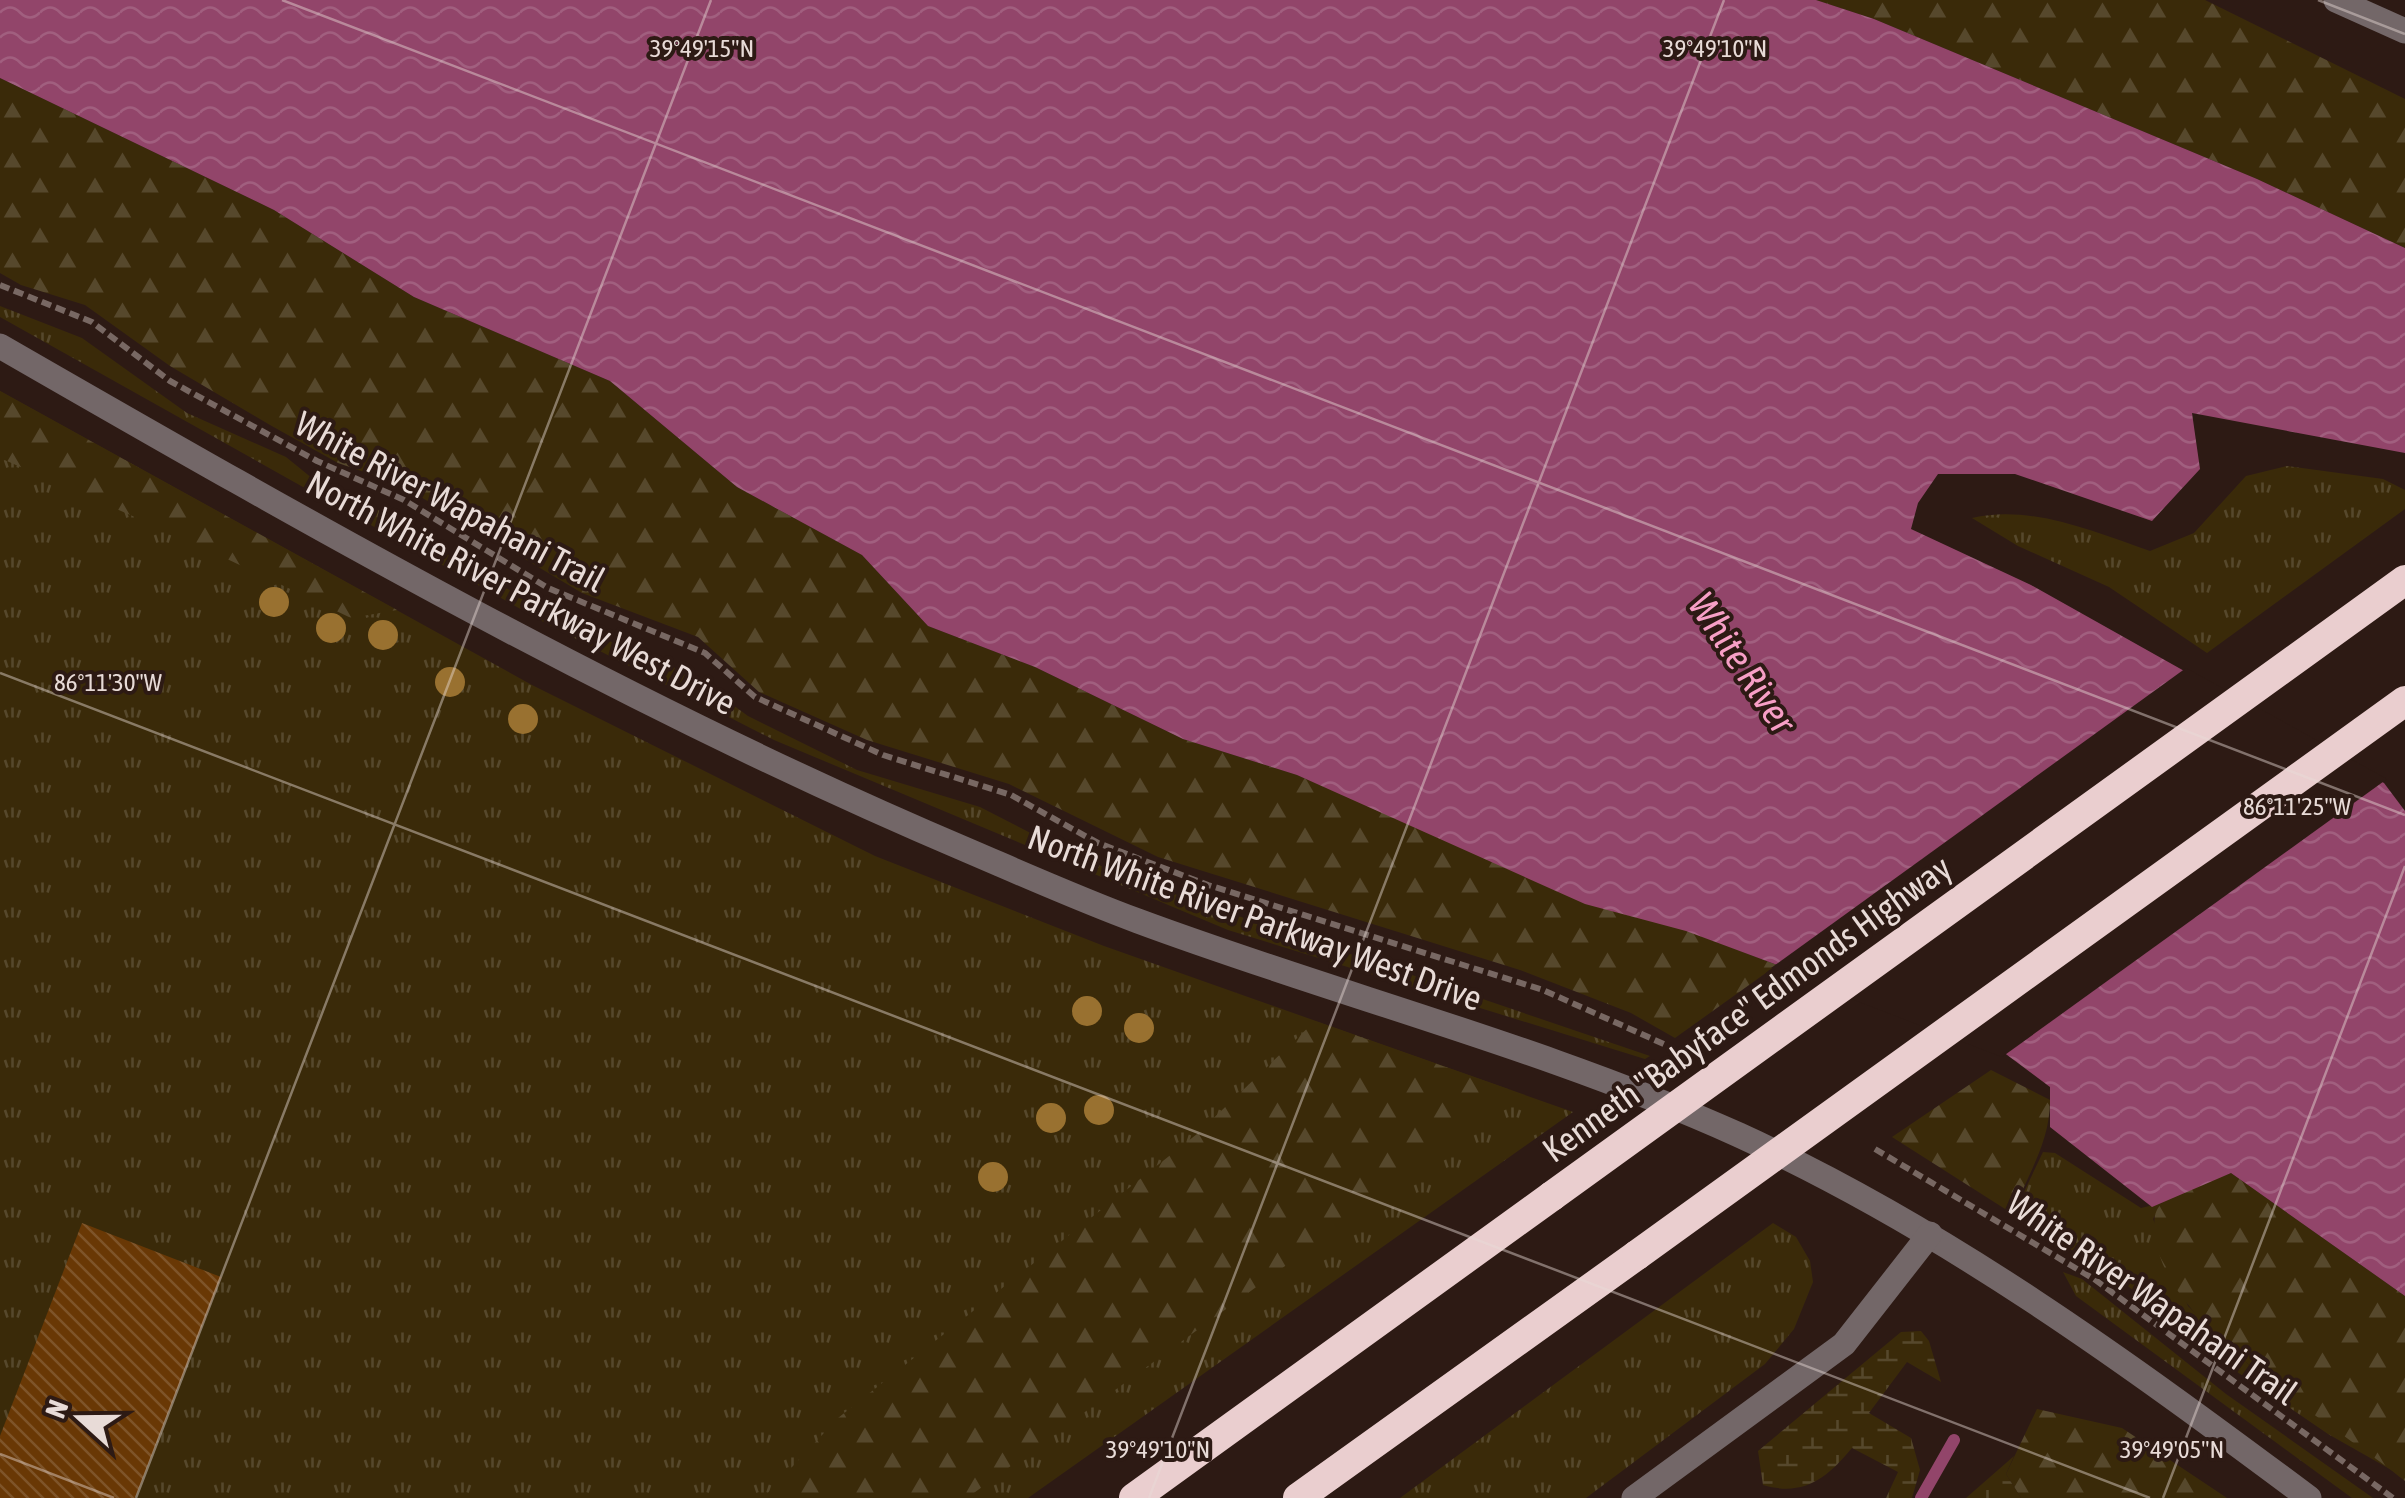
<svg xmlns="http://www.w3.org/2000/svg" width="2405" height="1498" viewBox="0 0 2405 1498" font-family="'Asap Condensed',sans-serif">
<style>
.grass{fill:url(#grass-tufts)}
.forest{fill:url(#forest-firs)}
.wetland{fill:url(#wetland-marsh)}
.water{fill:url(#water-waves)}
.pier{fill:#2d1a14}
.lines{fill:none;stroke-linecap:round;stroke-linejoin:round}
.stream{stroke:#92456a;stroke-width:12}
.building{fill:url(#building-back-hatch)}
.path{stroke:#786863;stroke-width:6;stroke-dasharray:10 5;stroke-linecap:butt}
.minor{stroke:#736768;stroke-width:25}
.highway{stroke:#eacecf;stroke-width:30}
.highway-bridge{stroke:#eacecf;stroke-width:30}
.tree{fill:#997130}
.ticks{fill:none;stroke:#e8dbd7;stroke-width:2.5;stroke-opacity:0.45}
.labels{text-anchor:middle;stroke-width:8;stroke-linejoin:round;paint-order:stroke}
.street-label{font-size:35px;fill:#e8dbd7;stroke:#2d1a14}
.water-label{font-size:38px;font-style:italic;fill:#f79fc6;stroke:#2d1a14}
.ticks-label{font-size:25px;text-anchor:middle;fill:#e8dbd7;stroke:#2d1a14;stroke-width:8;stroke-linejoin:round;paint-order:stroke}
</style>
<defs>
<pattern id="grass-tufts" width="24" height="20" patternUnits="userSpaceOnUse" patternTransform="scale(2.5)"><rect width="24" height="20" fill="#3a2a09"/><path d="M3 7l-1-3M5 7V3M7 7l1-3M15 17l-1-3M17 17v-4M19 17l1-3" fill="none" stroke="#56482c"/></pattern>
<pattern id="forest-firs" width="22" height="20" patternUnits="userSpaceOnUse" patternTransform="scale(2.5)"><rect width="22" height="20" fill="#3a2a09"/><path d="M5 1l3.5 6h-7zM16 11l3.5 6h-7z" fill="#56482c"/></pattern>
<pattern id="wetland-marsh" width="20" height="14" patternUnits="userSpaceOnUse" patternTransform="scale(2.5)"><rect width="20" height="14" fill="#3a2a09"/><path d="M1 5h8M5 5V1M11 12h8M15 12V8" fill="none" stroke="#56482c"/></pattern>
<pattern id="water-waves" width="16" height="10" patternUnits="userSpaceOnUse" patternTransform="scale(2.5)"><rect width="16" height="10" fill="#92456a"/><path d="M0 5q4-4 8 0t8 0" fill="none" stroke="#a15f7f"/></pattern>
<pattern id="building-back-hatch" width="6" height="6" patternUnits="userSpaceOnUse" patternTransform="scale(2.5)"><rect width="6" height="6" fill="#693805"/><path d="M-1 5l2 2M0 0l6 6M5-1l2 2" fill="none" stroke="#7e5429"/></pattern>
</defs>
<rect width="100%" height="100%" fill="#2d1a14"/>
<!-- grass -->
<g class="grass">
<polygon points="0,306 82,338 187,413 286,457 318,483 398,519 468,569 639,656 688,672 748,716 857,770 980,807 1075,856 1188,899 1650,1056 1645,1059 1228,930 774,740 549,625 0,317"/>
<polygon points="0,391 532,685 875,856 1104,946 1573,1112 1028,1498 0,1498"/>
<path d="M2287 466 2383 479 2405 490V509L2207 653 2109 587 2018 546 1972 518C2031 504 2094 532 2150 551L2194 533 2246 476Z"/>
<polygon points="2043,1152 2055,1153 2141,1208 2162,1203 2153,1219 2188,1306 2252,1368 2395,1472 2328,1434 2224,1363 2114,1275 2013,1215"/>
<polygon points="1773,1223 1796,1237 1810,1261 1813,1282 1794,1329 1765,1364 1586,1498 1400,1498"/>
<polygon points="2063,1272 2082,1279 2226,1394 2373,1498 2352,1498 2076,1296"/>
</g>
<!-- forest -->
<g class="forest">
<polygon points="1816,0 2205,0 2405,99 2405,248 2257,179 1874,19"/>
<polygon points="0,78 274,210 414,297 610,381 737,487 862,555 928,626 1035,667 1183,739 1297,775 1441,837 1777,965 1675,1038 1631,1013 1520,970 1158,857 1009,784 867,740 759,692 698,637 582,593 399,484 338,463 270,425 170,366 85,305 21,285 0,273"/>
<polygon points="0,391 397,610 351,618 185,539 0,458"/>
<polygon points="1315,1021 1508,1089 1451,1145 967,1498 763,1498 838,1418 1197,1134"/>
<path d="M1991 1070 2050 1100C2050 1144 2027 1174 2013 1214L1892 1137Z"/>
<path d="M2231 1173 2405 1296V1481C2337 1425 2169 1331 2156 1240 2155 1228 2151 1215 2161 1204 2174 1189 2212 1181 2231 1173Z"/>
<polygon points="2037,1409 2122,1428 2227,1498 2021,1498 2006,1474"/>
</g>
<!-- wetland -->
<g class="wetland">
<path d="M1921 1331 1929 1341 1941 1382 1907 1362 1869 1413 1911 1438 1920 1470 1912 1498H1886L1898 1472 1852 1448C1827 1478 1804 1497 1763 1485L1758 1451 1901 1332Z"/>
<polygon points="2014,1456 2006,1474 2021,1498 1966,1498"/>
</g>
<!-- water -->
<polygon class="water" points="0,0 1816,0 1874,19 2257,179 2405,248 2405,453 2192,413 2200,469 2152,521 2015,474 1938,474 1918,503 1911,529 2031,585 2384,783 2405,811 2405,1296 2231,1173 2152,1207 2050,1127 2050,1087 1995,1046 1686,931 1585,904 1297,775 1183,739 1035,667 928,626 862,555 737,487 610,381 414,297 274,210 0,78"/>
<!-- pier -->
<polygon class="pier" points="2186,668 2387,779 2002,1057 1771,968"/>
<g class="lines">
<!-- stream -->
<polyline class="stream" points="1921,1498 1954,1440"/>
</g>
<!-- building -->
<polygon class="building" points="82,1223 221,1277 135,1498 0,1498 0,1436"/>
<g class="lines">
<!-- path -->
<g class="path">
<polyline points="0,285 92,322 170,381 317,461 404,500 548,588 705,653 755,697 883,755 1011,795 1098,843 1208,885 1543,990 1666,1045"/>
<polyline points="1875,1149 2094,1279 2393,1498"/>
</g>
<!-- minor -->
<g class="minor">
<polyline points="2336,0 2405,31"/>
<path d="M0 346C316 528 633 709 969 851 1025 875 1081 900 1138 921 1337 995 1544 1047 1739 1135 1945 1229 2128 1363 2309 1498"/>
<polyline points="1634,1498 1844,1344 1930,1234"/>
</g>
<!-- highway -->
<g class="highway">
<polyline points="1134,1498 1552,1196"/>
<polyline points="1298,1498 1637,1255"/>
</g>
<!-- highway-bridge -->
<g class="highway-bridge">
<polyline points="1552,1196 2405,580"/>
<polyline points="1637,1255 2405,701"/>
</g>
</g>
<!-- trees -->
<g class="tree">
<circle cx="274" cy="602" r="15"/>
<circle cx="331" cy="628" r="15"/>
<circle cx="383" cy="635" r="15"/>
<circle cx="450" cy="682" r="15"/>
<circle cx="523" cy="719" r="15"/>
<circle cx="1087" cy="1011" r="15"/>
<circle cx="1139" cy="1028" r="15"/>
<circle cx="1099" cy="1110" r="15"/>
<circle cx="1051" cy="1118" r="15"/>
<circle cx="993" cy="1177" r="15"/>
</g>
<!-- ticks -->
<path class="ticks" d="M282 0 2405 815M2318 0 2405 34M0 673 2150 1498M0 1454 114 1498M136 1498 711 0M1149 1498 1724 0M2163 1498 2405 866"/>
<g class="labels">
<!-- street labels -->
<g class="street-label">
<text transform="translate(450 502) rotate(28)" y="12">White River Wapahani Trail</text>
<text transform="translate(521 593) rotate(28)" y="12">North White River Parkway West Drive</text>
<text transform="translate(1255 918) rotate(20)" y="12">North White River Parkway West Drive</text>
<text transform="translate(1747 1009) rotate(-36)" y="12">Kenneth "Babyface" Edmonds Highway</text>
<text transform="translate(2152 1298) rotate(35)" y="12">White River Wapahani Trail</text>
</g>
<!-- water labels -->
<g class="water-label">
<text transform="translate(1742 663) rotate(56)" y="13">White River</text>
</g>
</g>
<g class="ticks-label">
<text x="702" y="57">39°49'15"N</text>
<text x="1715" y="57">39°49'10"N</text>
<text x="108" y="691">86°11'30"W</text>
<text x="2297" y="815">86°11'25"W</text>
<text x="1158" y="1458">39°49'10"N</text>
<text x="2172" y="1458">39°49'05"N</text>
</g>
<!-- north arrow -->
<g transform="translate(80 1418) rotate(291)" stroke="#2d1a14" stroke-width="8" paint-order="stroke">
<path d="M0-8L18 38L0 25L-18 38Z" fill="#e8dbd7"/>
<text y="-15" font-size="28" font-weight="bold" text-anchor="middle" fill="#e8dbd7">N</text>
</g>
</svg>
